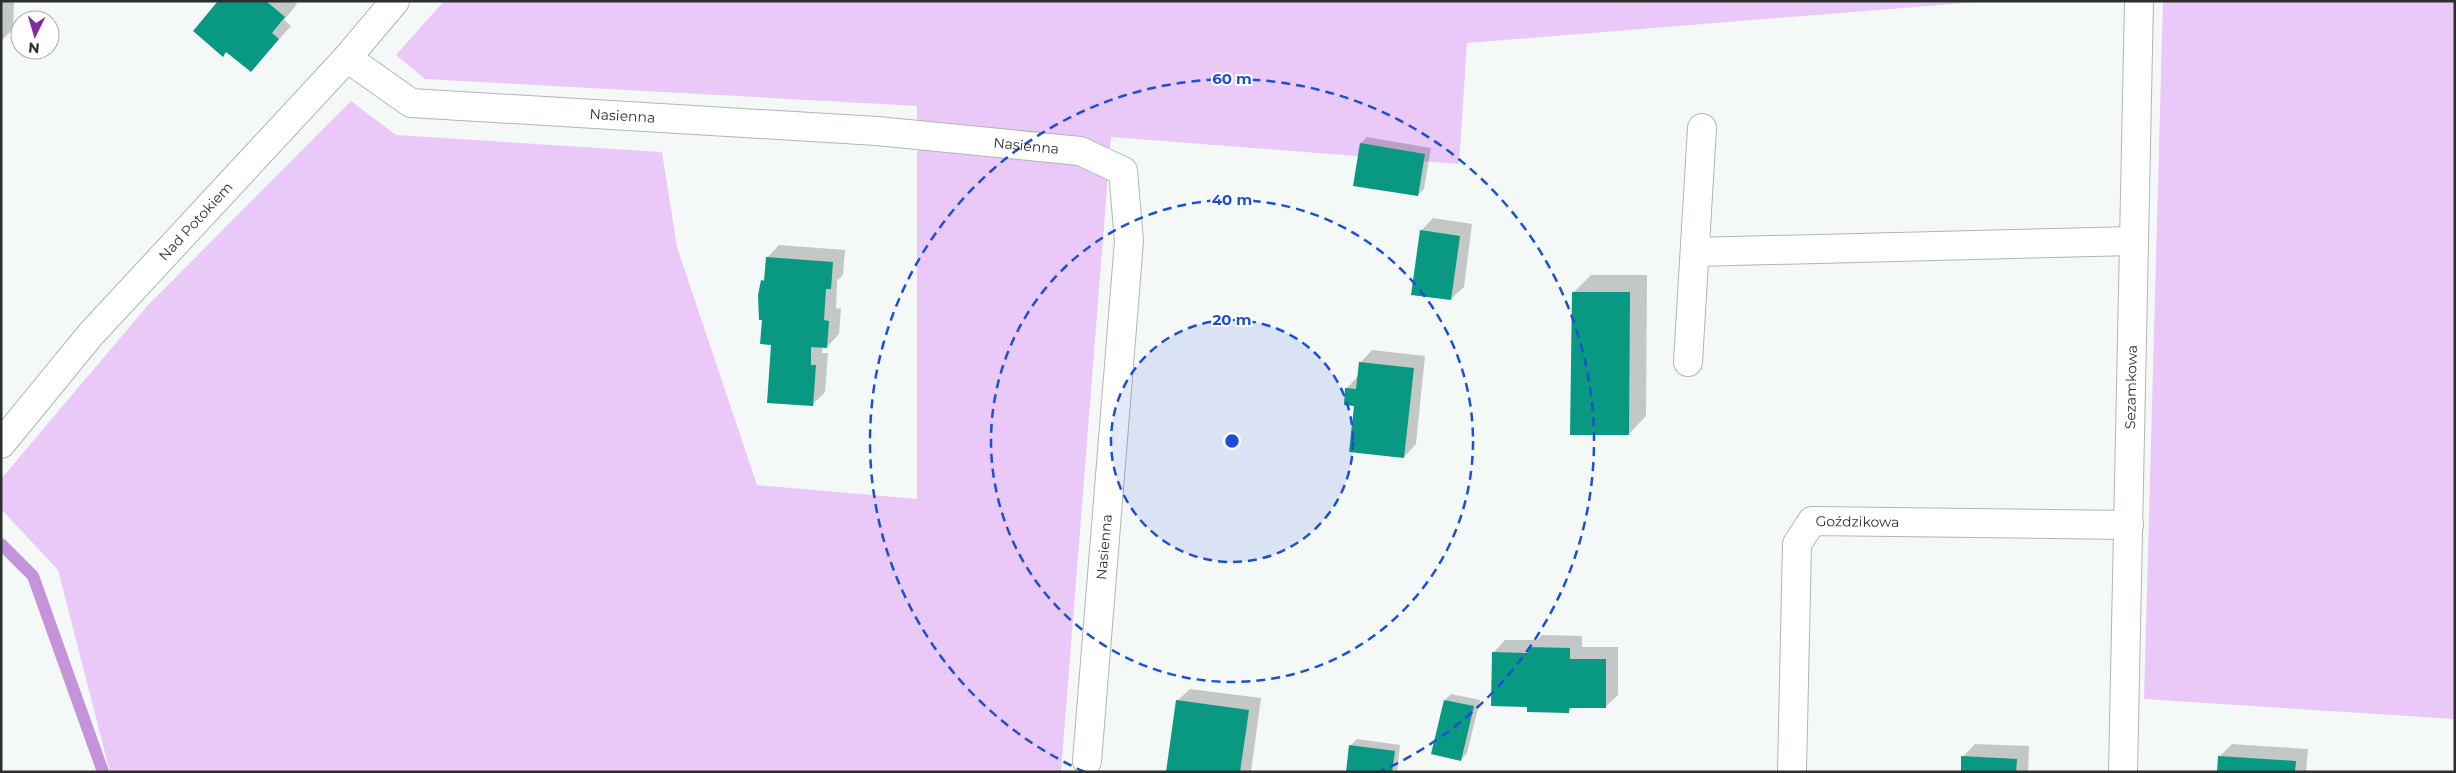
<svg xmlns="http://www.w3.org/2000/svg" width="2456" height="773" viewBox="0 0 2456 773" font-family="Montserrat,sans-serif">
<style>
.green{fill:#eac8f8}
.shadow{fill:#0003}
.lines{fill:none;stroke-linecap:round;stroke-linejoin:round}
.stream{stroke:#c493d9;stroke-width:12}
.building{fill:#099881}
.minor-casing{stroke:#b1b6b5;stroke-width:30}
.minor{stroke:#fff;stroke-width:28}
.ring{fill:none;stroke:#1d4ed8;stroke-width:2.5;stroke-dasharray:9 6}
.labels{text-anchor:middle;stroke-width:4;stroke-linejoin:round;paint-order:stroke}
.street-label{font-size:14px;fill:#2d2f2f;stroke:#fff}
.centre{fill:#1d4ed8;stroke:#fff;stroke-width:2.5}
.ring-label{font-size:15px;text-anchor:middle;font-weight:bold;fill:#1d4ed8;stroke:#fff;stroke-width:4;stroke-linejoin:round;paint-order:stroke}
</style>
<rect width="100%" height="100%" fill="#f4f9f8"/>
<!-- green -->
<g class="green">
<polygon points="444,1 1990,1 1467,43 1459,164 1111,137 1061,772 110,772 58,570 1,509 1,479 148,305 351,101 396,135 662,152 677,247 757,485 917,499 917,106 425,79 396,55"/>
<polygon points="2163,1 2455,1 2455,719 2144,699"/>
</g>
<!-- shadow -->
<g class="shadow">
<polygon points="1,1 14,1 13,29 1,41"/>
<polygon points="220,1 293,1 297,4 284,20 291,26 251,70 227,51"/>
<polygon points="1367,137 1431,148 1424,189 1418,195 1361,143"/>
<polygon points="1433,218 1472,224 1464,287 1451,299 1421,231"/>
<polygon points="779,245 845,250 843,275 837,281 836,308 841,309 839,334 827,347 823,347 822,353 828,353 825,392 812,405 772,343 763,318 762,281 765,278 767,258"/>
<polygon points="1591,275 1647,275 1646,416 1629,434 1573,293"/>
<polygon points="1372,350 1425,356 1416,444 1404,457 1355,405 1346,389 1358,376 1360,363"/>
<polygon points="1542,635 1582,636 1582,647 1618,647 1618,695 1605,707 1573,707 1569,711 1528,706 1493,653 1505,640 1537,640"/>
<polygon points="1190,689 1261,698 1251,772 1168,772 1177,701"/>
<polygon points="1451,694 1480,700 1467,753 1461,760 1445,700"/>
<polygon points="1357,739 1400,745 1397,772 1347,772 1351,745"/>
<polygon points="1975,744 2029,746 2028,772 1962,772 1963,757"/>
<polygon points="2232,744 2308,749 2306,772 2218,772 2219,757"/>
</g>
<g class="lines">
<!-- stream -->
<polyline class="stream" points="1,544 33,576 103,772"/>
</g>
<!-- building -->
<g class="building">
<polygon points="218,1 266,1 285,17 272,33 279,39 251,72 226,52 223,57 193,31"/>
<polygon points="1360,143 1425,154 1418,196 1353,186"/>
<polygon points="1420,230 1460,236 1451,300 1411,295"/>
<polygon points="766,257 833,262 831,289 826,289 824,320 829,321 827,348 811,347 811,365 816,365 813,406 767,403 771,345 760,344 762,320 759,320 758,295 761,280 764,281"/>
<polygon points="1572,292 1630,292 1629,435 1570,435"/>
<polygon points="1359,362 1414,368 1404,458 1349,452 1354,406 1344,405 1345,388 1356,389"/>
<polygon points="1528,647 1570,648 1570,659 1606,659 1606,708 1569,708 1569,713 1527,712 1527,707 1491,706 1492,652 1528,653"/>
<polygon points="1176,700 1249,710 1240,772 1166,772"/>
<polygon points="1444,700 1474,706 1461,761 1431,754"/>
<polygon points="1349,745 1395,751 1392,772 1346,772"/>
<polygon points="1961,756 2017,759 2016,772 1961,772"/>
<polygon points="2218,756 2296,761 2295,772 2217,772"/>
</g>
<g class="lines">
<!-- minor casing -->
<g class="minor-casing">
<g id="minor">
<path id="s1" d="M347 58 411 103 877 131 1080 151 1123 171 1129 241 1087 761"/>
<polyline points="1695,252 2134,241"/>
<polyline points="1688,362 1702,128"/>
<path id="s2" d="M1 444 91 334 347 58 395 1"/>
<path id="s3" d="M1792 772 1797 544 1812 521 2129 525"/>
<path id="s4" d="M2123 772 2139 1"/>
</g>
</g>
<!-- minor -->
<use href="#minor" class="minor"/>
</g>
<!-- distance rings -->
<circle cx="1232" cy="441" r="121" fill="#1d4ed8" fill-opacity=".12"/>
<g class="ring">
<circle cx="1232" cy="441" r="121"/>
<circle cx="1232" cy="441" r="241"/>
<path d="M1085 772A362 362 0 1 1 1379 772"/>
</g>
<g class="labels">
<!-- street labels -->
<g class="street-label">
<text dy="5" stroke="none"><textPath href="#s1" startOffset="290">Nasienna</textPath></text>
<text dy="5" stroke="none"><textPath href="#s1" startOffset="695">Nasienna</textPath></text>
<text dy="5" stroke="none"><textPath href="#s2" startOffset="296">Nad Potokiem</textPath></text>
<text dy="5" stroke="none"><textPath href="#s4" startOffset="385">Sezamkowa</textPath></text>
<text dy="5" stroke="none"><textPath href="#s3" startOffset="301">Goździkowa</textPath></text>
<text transform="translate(1104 547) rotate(-85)" y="5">Nasienna</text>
</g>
</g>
<circle cx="1232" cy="441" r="8" class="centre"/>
<g class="ring-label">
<text x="1232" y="84">60 m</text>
<text x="1232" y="205">40 m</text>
<text x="1232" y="325">20 m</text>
</g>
<!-- border -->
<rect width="2456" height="773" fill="none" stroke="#2d2f2f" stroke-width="5"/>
<!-- north arrow -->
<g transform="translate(35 35) rotate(185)"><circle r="24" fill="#ffffff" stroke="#abacac"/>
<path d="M0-4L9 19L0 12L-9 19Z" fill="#802e9d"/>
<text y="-8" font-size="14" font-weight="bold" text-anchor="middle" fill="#2d2f2f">N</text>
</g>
</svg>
